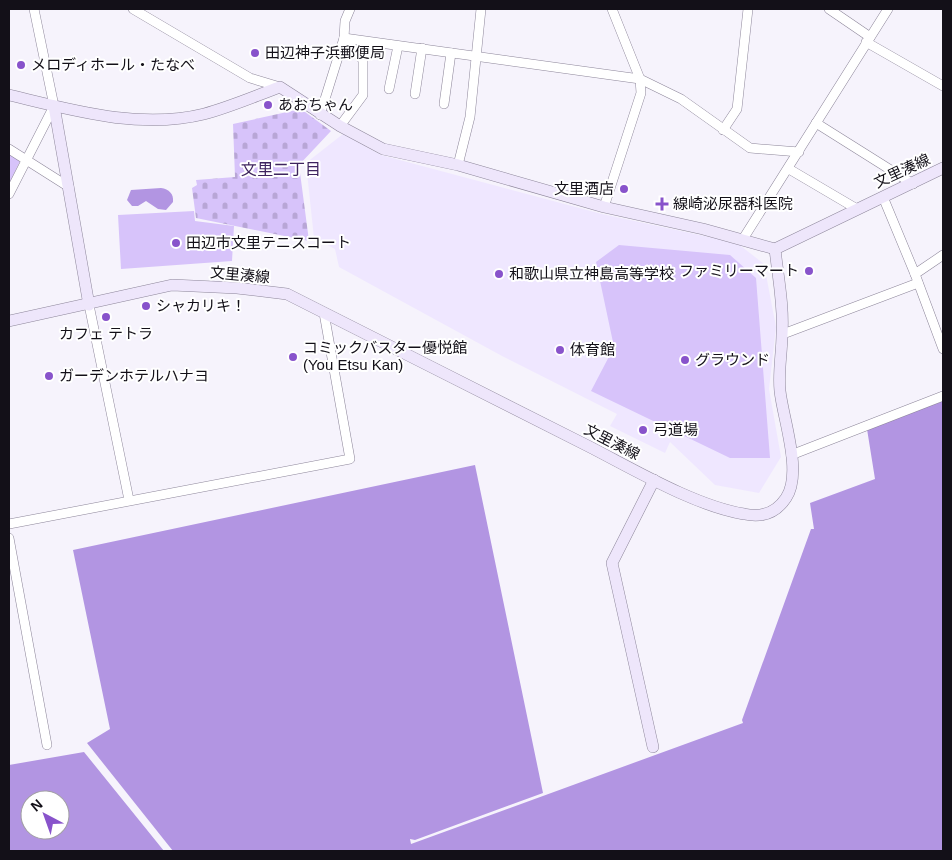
<svg xmlns="http://www.w3.org/2000/svg" width="952" height="860" viewBox="0 0 952 860" font-family="Helvetica,'Noto Sans JP',sans-serif">
<style>
.built{fill:#efe7ff}
.green{fill:#d7c3fa}
.cemetery{fill:url(#cemetery-stones)}
.water{fill:#b295e2;fill-rule:evenodd}
.lines{fill:none;stroke-linecap:round;stroke-linejoin:round}
.street-casing{stroke:#8d869a;stroke-width:10}
.secondary-casing{stroke:#8d869a;stroke-width:12}
.street{stroke:#fff;stroke-width:9}
.secondary{stroke:#eee6fb;stroke-width:11}
.poi-dot{fill:#8853cb;stroke:#fff;stroke-width:2}
.labels{text-anchor:middle;stroke-width:4;stroke-linejoin:round;paint-order:stroke}
.poi-label{font-size:15px;fill:#131018;stroke:#fff;text-anchor:start}
.street-label{font-size:15px;fill:#131018;stroke:#fff}
.neighbourhood-label{font-size:16px;fill:#3f255f;stroke:#fff}
</style>
<defs>
<pattern id="cemetery-stones" width="16" height="16" patternUnits="userSpaceOnUse" patternTransform="scale(1.25)"><rect width="16" height="16" fill="#d7c3fa"/><path d="M2 7V4a2 2 0 0 1 4 0v3zM10 15v-3a2 2 0 0 1 4 0v3z" fill="#b8a6d6"/></pattern>
</defs>
<rect width="100%" height="100%" fill="#f6f3fc"/>
<!-- built -->
<polygon class="built" points="343,134 381,155 602,214 737,243 764,264 776,327 769,389 781,457 759,493 715,485 670,442 665,453 610,426 617,414 502,356 339,267 335,249 314,238 306,163"/>
<!-- green -->
<g class="green">
<polygon points="9,153 21,159 9,184"/>
<polygon points="194,211 195,221 234,226 232,261 121,269 118,215"/>
<polygon points="619,245 730,255 756,278 770,458 730,458 591,391 614,347 596,262"/>
</g>
<!-- cemetery -->
<polygon class="cemetery" points="301,109 331,131 299,165 309,241 196,218 192,188 197,185 196,180 235,177 233,124"/>
<!-- water -->
<g class="water">
<path d="M161 188C169 189 174 194 173 202L166 210 158 209 146 201 138 206H132L127 200 131 190Z"/>
<polygon points="943,401 943,851 173,851 87,743 110,729 73,550 475,465 543,793 415,840 410,839 411,844 743,723 742,720 811,529 814,529 810,503 875,479 867,429"/>
<path d="M84 752 164 851H9V765ZM30 800H60V830H30Z"/>
</g>
<g class="lines">
<!-- street casing -->
<g class="street-casing">
<g id="street">
<polyline points="133,9 250,78 280,87"/>
<polyline points="829,9 870,37"/>
<polyline points="344,38 640,79 681,99 750,148 799,152"/>
<polyline points="866,42 943,86"/>
<polyline points="389,89 398,46"/>
<polyline points="415,94 422,48"/>
<polyline points="444,104 451,53"/>
<polyline points="320,115 344,38 345,21 350,9"/>
<polyline points="816,123 913,184"/>
<polyline points="340,126 363,95 363,60 344,38"/>
<polyline points="723,130 737,109 748,9"/>
<polyline points="9,149 69,187"/>
<polyline points="458,165 470,117 481,9"/>
<polyline points="789,169 857,209"/>
<polyline points="9,194 54,106 34,9"/>
<polyline points="883,197 915,274"/>
<polyline points="604,207 641,93 640,79 612,9"/>
<polyline points="743,239 888,9"/>
<polyline points="943,255 915,274 943,349"/>
<polyline points="89,305 129,500"/>
<polyline points="783,334 918,283"/>
<polyline points="791,455 943,396"/>
<polyline points="9,524 350,459 324,313"/>
<polyline points="9,538 47,745"/>
</g>
</g>
<!-- secondary casing -->
<g class="secondary-casing">
<g id="secondary">
<path d="M9 95C72 110 140 130 204 114 230 107 255 96 280 87L340 126 383 149 458 165 604 207 703 229 775 249"/>
<polyline points="54,106 89,305"/>
<path d="M9 321 172 285 237 288 287 294C388 344 487 396 588 446 633 469 695 506 744 514 762 518 776 513 786 498 803 473 783 419 780 391 778 371 782 353 782 334 784 306 778 277 775 249L943 168"/>
<polyline points="653,747 612,563 654,480"/>
</g>
</g>
<!-- street -->
<use href="#street" class="street"/>
<!-- secondary -->
<use href="#secondary" class="secondary"/>
</g>
<!-- markers -->
<g class="poi-dot">
<circle cx="255" cy="53" r="5"/>
<circle cx="21" cy="65" r="5"/>
<circle cx="268" cy="105" r="5"/>
<circle cx="624" cy="189" r="5"/>
<path d="M659.5 196.5h5v5h5v5h-5v5h-5v-5h-5v-5h5z"/>
<circle cx="176" cy="243" r="5"/>
<circle cx="809" cy="271" r="5"/>
<circle cx="499" cy="274" r="5"/>
<circle cx="146" cy="306" r="5"/>
<circle cx="106" cy="317" r="5"/>
<circle cx="560" cy="350" r="5"/>
<circle cx="293" cy="357" r="5"/>
<circle cx="685" cy="360" r="5"/>
<circle cx="49" cy="376" r="5"/>
<circle cx="643" cy="430" r="5"/>
</g>
<g class="labels">
<!-- poi labels -->
<g class="poi-label">
<text x="265" y="58">田辺神子浜郵便局</text>
<text x="31" y="70">メロディホール・たなべ</text>
<text x="278" y="110">あおちゃん</text>
<text x="614" y="194" text-anchor="end">文里酒店</text>
<text x="673" y="209">線崎泌尿器科医院</text>
<text x="186" y="248">田辺市文里テニスコート</text>
<text x="799" y="276" text-anchor="end">ファミリーマート</text>
<text x="509" y="279">和歌山県立神島高等学校</text>
<text x="156" y="311">シャカリキ！</text>
<text x="106" y="339" text-anchor="middle">カフェ テトラ</text>
<text x="303" y="353">コミックバスター優悦館<tspan x="303" dy="17">(You Etsu Kan)</tspan></text>
<text x="570" y="355">体育館</text>
<text x="695" y="365">グラウンド</text>
<text x="59" y="381">ガーデンホテルハナヨ</text>
<text x="653" y="435">弓道場</text>
</g>
<!-- street labels -->
<g class="street-label">
<text transform="translate(902 171) rotate(-25)" y="5">文里湊線</text>
<text transform="translate(240 275) rotate(5)" y="5">文里湊線</text>
<text transform="translate(612 442) rotate(27)" y="5">文里湊線</text>
</g>
<!-- neighbourhood labels -->
<g class="neighbourhood-label">
<text x="281" y="175">文里二丁目</text>
</g>
</g>
<!-- border -->
<rect width="952" height="860" fill="none" stroke="#131018" stroke-width="20"/>
<!-- north arrow -->
<g transform="translate(45 815) rotate(319)"><circle r="24" fill="#ffffff" stroke="#a19fa3"/>
<path d="M0-4L9 19L0 12L-9 19Z" fill="#8853cb"/>
<text y="-8" font-size="14" font-weight="bold" text-anchor="middle" fill="#131018">N</text>
</g>
</svg>
